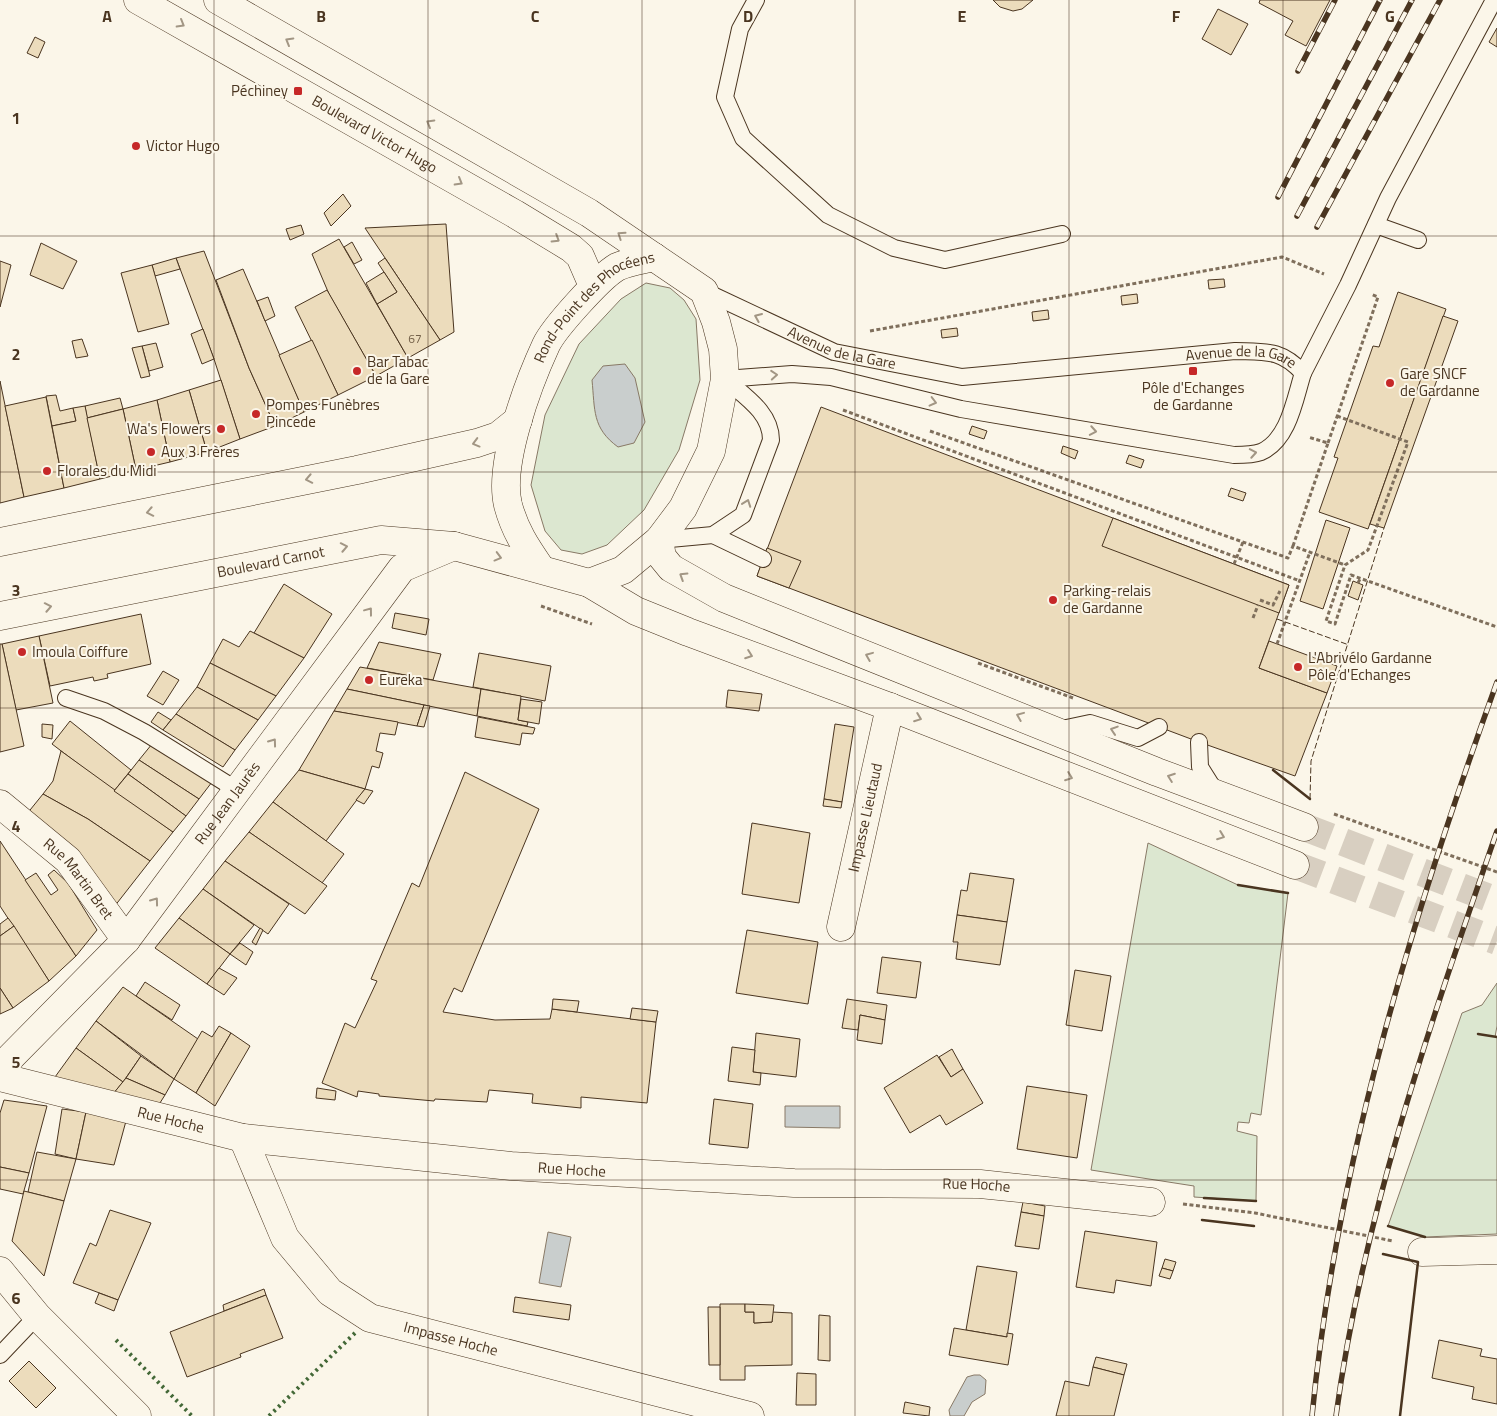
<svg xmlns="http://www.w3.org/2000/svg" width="1497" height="1416" viewBox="0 0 1497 1416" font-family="'Titillium Web',sans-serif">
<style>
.green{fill:#dce7d0;stroke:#887966}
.water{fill:#c9cecd;stroke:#887966}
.building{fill:#ecdcbc;stroke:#4a3520}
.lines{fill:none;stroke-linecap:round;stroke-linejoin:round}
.secondary-tunnel{stroke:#d8cfc1;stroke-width:28;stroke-dasharray:28 14;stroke-linecap:butt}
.lane-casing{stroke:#4a3520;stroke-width:18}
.street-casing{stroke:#4a3520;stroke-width:29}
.secondary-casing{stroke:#4a3520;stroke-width:29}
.path{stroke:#7f6f5c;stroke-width:3;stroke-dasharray:4 2.5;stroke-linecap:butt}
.lane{stroke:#fbf6e9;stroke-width:16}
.street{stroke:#fbf6e9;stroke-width:28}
.secondary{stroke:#fbf6e9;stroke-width:28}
.rail-casing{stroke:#4a3520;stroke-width:5.5}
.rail{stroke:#fbf6e9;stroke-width:4;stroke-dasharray:11;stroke-linecap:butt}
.hedge{stroke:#436837;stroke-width:4;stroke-dasharray:2.5 4;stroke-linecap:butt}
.fence{stroke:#4a3520;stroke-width:1;stroke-dasharray:6 2.5;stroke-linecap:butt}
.wall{stroke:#4a3520;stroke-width:2.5}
.oneway{stroke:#a29684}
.grid{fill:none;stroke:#4a3520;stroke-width:1;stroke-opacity:0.55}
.poi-dot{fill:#c62828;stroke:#fbf6e9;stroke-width:2}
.labels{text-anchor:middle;stroke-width:4;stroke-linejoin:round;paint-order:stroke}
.number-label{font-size:12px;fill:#725f47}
.poi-label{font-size:15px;fill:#4a3520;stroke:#fbf6e9;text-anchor:start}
.street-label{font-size:15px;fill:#4a3520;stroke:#fbf6e9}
.grid-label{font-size:16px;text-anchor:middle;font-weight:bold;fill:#4a3520;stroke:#fbf6e9;stroke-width:4;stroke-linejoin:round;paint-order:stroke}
</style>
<rect width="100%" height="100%" fill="#fbf6e9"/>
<!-- green -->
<g class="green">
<polygon points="646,283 670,288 684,300 696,319 700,380 679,450 644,510 607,545 582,554 561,550 545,531 531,485 545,415 579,344 621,299"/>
<polygon points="1148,843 1238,885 1288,893 1261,1115 1251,1113 1249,1123 1238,1122 1237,1131 1257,1136 1256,1201 1194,1197 1194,1186 1091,1170"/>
<polygon points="1497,983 1497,1026 1495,1037 1497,1037 1497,1234 1425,1237 1388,1226 1462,1013 1482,1005"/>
</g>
<!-- water -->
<g class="water">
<path d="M625 364 635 378 645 422 634 443 618 447C592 428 595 410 592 380L603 366Z"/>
<polygon points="785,1106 840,1106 840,1128 785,1127"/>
<polygon points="548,1232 571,1237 561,1287 539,1283"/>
<polygon points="974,1375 980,1375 986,1380 985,1394 972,1402 964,1416 950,1416 949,1410 967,1377"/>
</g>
<!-- building -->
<g class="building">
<polygon points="993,0 1033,0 1022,9 1013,11 1000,7"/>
<polygon points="1260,0 1330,0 1306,46 1285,35 1293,21 1259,3"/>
<polygon points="1218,9 1248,24 1231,55 1202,39"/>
<polygon points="1497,28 1497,47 1489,42"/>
<polygon points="35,37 45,42 38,58 27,53"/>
<polygon points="343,194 351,206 331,226 324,213"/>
<polygon points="446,224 454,332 440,340 365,228"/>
<polygon points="301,225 304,234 290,240 286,229"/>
<polygon points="339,239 408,358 376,376 329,294 312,254"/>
<polygon points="352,242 362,260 354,264 344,247"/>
<polygon points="41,243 77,261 63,289 30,275"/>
<polygon points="204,251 249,368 275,426 240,439 214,359 176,258"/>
<polygon points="176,258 180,269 155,276 152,265"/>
<polygon points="385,258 440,340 408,358 377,304 397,292 378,263"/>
<polygon points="0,261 11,265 0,307"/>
<polygon points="152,265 169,324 138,332 121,273"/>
<polygon points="243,269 304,412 275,426 249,368 216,280"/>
<polygon points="384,272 397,292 377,304 366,283"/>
<polygon points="1224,279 1225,287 1209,289 1208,280"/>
<polygon points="327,290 376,376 338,395 295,307"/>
<polygon points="1398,292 1446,309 1368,529 1319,512 1338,458 1334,457 1373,346 1379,347"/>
<polygon points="1137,294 1138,303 1122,305 1121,296"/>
<polygon points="268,297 275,316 265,321 257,301"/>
<polygon points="1048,310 1049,319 1033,321 1032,312"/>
<polygon points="1443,316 1458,321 1384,528 1370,524"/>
<polygon points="957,328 958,336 942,338 941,330"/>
<polygon points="203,329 214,359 202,364 191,334"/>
<polygon points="82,339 88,356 76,358 72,341"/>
<polygon points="312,340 338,395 304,412 279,355"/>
<polygon points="156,343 163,367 149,371 142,346"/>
<polygon points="142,346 150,376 141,378 132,348"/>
<polygon points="221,380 240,439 207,452 189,390"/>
<polygon points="0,381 24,497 0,503"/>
<polygon points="189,390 207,452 170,462 157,400"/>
<polygon points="56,395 60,411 73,408 76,421 52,426 46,396"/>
<polygon points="46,397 64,488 24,497 5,406"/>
<polygon points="120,398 123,409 87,418 85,406"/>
<polygon points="157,400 170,462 136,470 123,409"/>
<polygon points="85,406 100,479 64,488 52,426 76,421 73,408"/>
<polygon points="821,407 1289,585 1259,668 1327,693 1295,776 1199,742 757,576"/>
<polygon points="123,409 136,470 100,479 87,418"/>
<polygon points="972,426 987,431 984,439 969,434"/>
<polygon points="1063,446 1078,451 1075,459 1061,453"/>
<polygon points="1129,455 1144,460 1141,468 1126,463"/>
<polygon points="1231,488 1246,493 1243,501 1228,496"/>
<polygon points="1113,518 1289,585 1279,613 1102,546"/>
<polygon points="1326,520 1350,528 1323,609 1300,601"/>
<polygon points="767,548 801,561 789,588 757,576"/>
<polygon points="1353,581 1363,585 1358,600 1348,596"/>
<polygon points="284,584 332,614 304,658 254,633"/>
<polygon points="395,613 429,619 426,635 392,628"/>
<polygon points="141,614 151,664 107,674 108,678 94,681 93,677 50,686 39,636"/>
<polygon points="250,631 304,658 276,696 210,663 223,639 239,647"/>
<polygon points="39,636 53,703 16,710 2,644"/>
<polygon points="1269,641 1337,666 1327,693 1259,668"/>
<polygon points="379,642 441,654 433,680 367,668"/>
<polygon points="0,644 2,644 24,746 0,752"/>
<polygon points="479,653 551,666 545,701 473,687"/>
<polygon points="210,663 276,696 258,720 197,687"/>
<polygon points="360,667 481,689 477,716 347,689"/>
<polygon points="163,671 179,680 163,705 147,696"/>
<polygon points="197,687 258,720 235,750 176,714"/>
<polygon points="347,689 424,705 417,726 334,711"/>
<polygon points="481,689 521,696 518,720 528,722 527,726 477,716"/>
<polygon points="728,690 762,694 759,711 726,707"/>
<polygon points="521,699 542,702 539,724 518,720"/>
<polygon points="424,705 430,706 424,727 417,726"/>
<polygon points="334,711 398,722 395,735 380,733 376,751 383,753 379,768 372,766 365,789 299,770"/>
<polygon points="158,712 171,720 163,730 151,722"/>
<polygon points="176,714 235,750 223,767 163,730"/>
<polygon points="478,717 535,728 533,734 522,733 520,745 475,737"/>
<polygon points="70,721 131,770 114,791 52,744"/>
<polygon points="42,724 53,725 52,739 42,737"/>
<polygon points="835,724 854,727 842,802 824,799"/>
<polygon points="152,744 212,782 199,799 139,760"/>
<polygon points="61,751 173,832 150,861 88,819 43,794 53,781"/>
<polygon points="139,760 199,799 186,816 128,774"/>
<polygon points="299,770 365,789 326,841 273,802"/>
<polygon points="465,772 539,809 462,992 454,988 443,1012 495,1020 550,1019 552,1009 656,1022 647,1103 581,1097 581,1108 532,1103 533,1094 489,1090 487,1102 435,1099 434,1101 379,1096 379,1094 358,1091 357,1097 322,1083 345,1023 355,1028 377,981 371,979 412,883 419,887"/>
<polygon points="128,774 186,816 173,832 114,791"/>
<polygon points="365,789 373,791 364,804 356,800"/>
<polygon points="43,794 88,819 150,861 114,907 26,815"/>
<polygon points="824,799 842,802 841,808 823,806"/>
<polygon points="273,802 344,854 322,883 249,832"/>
<polygon points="752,823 810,833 799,903 742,894"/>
<polygon points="249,832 327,886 305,914 225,861"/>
<polygon points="0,841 76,956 49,981 0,906"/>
<polygon points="225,861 289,904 268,934 203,889"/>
<polygon points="54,870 68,883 97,930 76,956 25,880 36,873 51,895 58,890 48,875"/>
<polygon points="970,873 1014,879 1007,922 957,915 961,890 967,891"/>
<polygon points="203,889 254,925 230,954 179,918"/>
<polygon points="957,915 1007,922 1000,965 956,959 958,942 953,942"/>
<polygon points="8,918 14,926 0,936 0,924"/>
<polygon points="179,918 230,954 207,984 155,948"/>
<polygon points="14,926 49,981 13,1008 0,988 0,936"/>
<polygon points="260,928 263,930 256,945 252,942"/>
<polygon points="747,930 818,942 808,1004 736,993"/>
<polygon points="240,943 253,952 246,965 230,954"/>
<polygon points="882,957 921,962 916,998 877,993"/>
<polygon points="219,968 237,978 224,995 207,984"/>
<polygon points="1075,970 1111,976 1102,1031 1066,1025"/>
<polygon points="145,982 180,1005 172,1020 136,996"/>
<polygon points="123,987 198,1039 174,1079 96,1021"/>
<polygon points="0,988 13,1008 0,1014"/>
<polygon points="553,999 579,1001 577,1012 552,1009"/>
<polygon points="847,999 887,1005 885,1020 860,1015 858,1030 842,1028"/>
<polygon points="632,1008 658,1011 656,1022 630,1019"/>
<polygon points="860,1015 885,1020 882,1044 857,1040"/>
<polygon points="96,1021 141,1056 123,1082 76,1048"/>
<polygon points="219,1026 231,1033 196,1093 174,1079 202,1031 212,1037"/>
<polygon points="231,1033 250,1046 215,1106 196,1093"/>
<polygon points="756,1033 800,1039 796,1077 753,1072"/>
<polygon points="732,1047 755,1050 753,1072 761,1073 760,1085 728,1081"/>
<polygon points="76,1048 123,1082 113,1094 55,1077"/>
<polygon points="952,1049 963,1069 951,1077 939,1057"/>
<polygon points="937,1055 951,1077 963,1069 983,1103 946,1125 940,1115 910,1133 884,1088"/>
<polygon points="141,1056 174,1079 165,1095 126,1078"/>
<polygon points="126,1078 165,1095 158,1106 113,1094"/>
<polygon points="1027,1086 1087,1095 1077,1158 1017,1149"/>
<polygon points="317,1088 336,1091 335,1100 316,1098"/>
<polygon points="714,1099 753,1104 748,1148 709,1144"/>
<polygon points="4,1100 47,1106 29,1173 0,1167 0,1113"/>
<polygon points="62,1109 86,1112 76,1159 55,1154"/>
<polygon points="86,1112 126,1121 114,1165 76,1159"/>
<polygon points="37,1152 76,1159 64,1201 28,1192"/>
<polygon points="0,1167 29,1173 23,1194 0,1189"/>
<polygon points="24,1191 64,1201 44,1276 12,1241"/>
<polygon points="1023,1202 1045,1206 1044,1216 1021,1212"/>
<polygon points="110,1210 151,1223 118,1300 73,1283 90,1243 96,1246"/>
<polygon points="1021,1212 1044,1216 1039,1249 1015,1246"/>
<polygon points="1085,1231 1157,1242 1151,1286 1116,1280 1114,1293 1076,1287"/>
<polygon points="1165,1259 1176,1262 1173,1271 1162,1268"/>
<polygon points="977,1266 1017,1272 1007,1337 966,1330"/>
<polygon points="1162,1268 1173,1271 1170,1279 1159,1276"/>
<polygon points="264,1289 266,1295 224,1311 223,1305"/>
<polygon points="99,1293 118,1300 114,1311 95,1303"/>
<polygon points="266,1295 283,1338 240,1354 241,1357 187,1377 170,1332"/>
<polygon points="515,1297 571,1305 569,1320 513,1312"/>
<polygon points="720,1304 745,1304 745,1312 754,1312 754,1323 772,1322 772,1312 792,1313 792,1365 745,1366 745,1380 720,1380"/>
<polygon points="745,1304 774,1305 772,1322 754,1323 754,1312 745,1312"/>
<polygon points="708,1307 720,1307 720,1365 709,1365"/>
<polygon points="819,1315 830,1316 830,1361 818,1360"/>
<polygon points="954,1328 1007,1337 1007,1333 1013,1334 1008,1365 949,1355"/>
<polygon points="1439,1340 1482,1349 1480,1356 1497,1359 1497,1404 1472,1399 1474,1387 1432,1378"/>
<polygon points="1096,1357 1127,1364 1124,1375 1093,1367"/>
<polygon points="29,1361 56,1388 36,1408 9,1381"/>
<polygon points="1093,1367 1124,1375 1114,1416 1056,1416 1065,1381 1089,1386"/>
<polygon points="797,1373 816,1374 816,1405 796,1405"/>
<polygon points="905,1402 930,1407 929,1416 903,1413"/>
</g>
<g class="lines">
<!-- secondary-tunnel -->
<g class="secondary-tunnel">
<polyline points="1304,827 1497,901"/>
<polyline points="1295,865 1497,941"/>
</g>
<!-- lane casing -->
<g class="lane-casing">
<g id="lane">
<polyline points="756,0 740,29 725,97 743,138 828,215 894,248 945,260 1062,234"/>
<polyline points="1376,225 1418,240"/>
<path id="s1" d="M704 291 834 352 962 377 1235 351C1266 352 1281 349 1303 373 1295 398 1289 440 1261 452 1253 455 1243 455 1234 455L961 409 831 377 792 374 725 379"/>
<polyline points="1303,373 1348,285 1388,198 1494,0"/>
<polyline points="713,535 763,559"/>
<path d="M659 540 713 535 743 515 771 440C771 412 744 396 725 379"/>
<polyline points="66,698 104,711 144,732 237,790"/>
<polyline points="1057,730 1090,723 1138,738 1159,727"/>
<polyline points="1199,742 1200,767 1217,794"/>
<polyline points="0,1355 37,1316"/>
</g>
</g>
<!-- street casing -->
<g class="street-casing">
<g id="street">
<path id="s2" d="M0 804 68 860 126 940"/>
<path id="s3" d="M841 927 890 707"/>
<path id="s4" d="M0 1068 126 940 402 568 454 546"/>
<path id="s5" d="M0 1077 243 1138 511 1166 794 1183 980 1184 1151 1202"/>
<path id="s6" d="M243 1138 285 1238 330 1292 370 1318 750 1416"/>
<polyline points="1422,1252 1497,1250"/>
<polyline points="0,1271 37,1316 137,1416"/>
</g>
</g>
<!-- secondary casing -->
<g class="secondary-casing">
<g id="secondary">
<path id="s7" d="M138 0 515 214 571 248 580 256 593 286"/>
<polyline points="218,0 589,213 704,291 716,322 723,349 725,379 711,451 683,508 659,540 623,570 589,583"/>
<polyline points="659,540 662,557 671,568 724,598 1157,772 1304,827"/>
<polyline points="0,542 357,470 477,443 498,436 518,420"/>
<path id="s8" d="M541 569C526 547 515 531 508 505 498 464 528 384 546 345 554 328 600 277 617 267 628 262 642 260 654 257"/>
<path id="s9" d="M0 616 381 540 454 546 589 583 636 611 688 632 890 707 1295 865"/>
</g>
</g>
<!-- path -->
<g class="path">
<polyline points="870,331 1282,257 1324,274"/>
<polyline points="843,410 1300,581"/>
<polyline points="1337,416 1408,442 1368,550 1345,565 1326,621 1335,624 1351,575 1497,627"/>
<polyline points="930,431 1288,558 1293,546 1345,565"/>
<polyline points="1328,443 1378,297 1371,294"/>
<polyline points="1293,546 1328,443 1308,437"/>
<polyline points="1234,564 1243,542"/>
<polyline points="1358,583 1360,579"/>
<polyline points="1260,600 1273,605 1280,591"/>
<polyline points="541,606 592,624"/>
<polyline points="1253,618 1258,605"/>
<polyline points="1277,644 1310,552"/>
<polyline points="978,663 1073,698"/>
<polyline points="1334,814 1497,872"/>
<polyline points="1183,1204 1255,1213 1393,1241"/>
</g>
<!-- lane -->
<use href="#lane" class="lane"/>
<!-- street -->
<use href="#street" class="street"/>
<!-- secondary -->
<use href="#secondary" class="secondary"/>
<!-- rail casing -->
<g class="rail-casing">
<g id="rail">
<polyline points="1298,71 1335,0"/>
<polyline points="1278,197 1380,0"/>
<polyline points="1297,216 1412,0"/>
<polyline points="1317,227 1440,0"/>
<path d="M1312 1416C1337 1163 1411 920 1497 682"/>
<path d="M1336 1416C1363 1215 1431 1022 1497 831"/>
</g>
</g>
<!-- rail -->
<use href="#rail" class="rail"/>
<!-- hedge -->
<g class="hedge">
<polyline points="116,1340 192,1416"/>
<polyline points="269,1416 355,1333"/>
</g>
<!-- fence -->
<g class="fence">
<polyline points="1277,619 1349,645"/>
<polyline points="1310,799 1311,761 1384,528"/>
</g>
<!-- wall -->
<g class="wall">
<polyline points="1273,770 1310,799"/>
<polyline points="1238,885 1288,893"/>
<polyline points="1478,1034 1497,1037"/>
<polyline points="1204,1198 1256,1201"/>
<polyline points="1202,1220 1254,1226"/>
<polyline points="1388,1226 1425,1237"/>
<polyline points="1383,1254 1418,1262 1400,1416"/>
</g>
</g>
<!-- one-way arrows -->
<defs><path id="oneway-chevron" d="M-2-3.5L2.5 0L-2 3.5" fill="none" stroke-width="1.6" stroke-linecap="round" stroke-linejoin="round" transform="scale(1.25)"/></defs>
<g class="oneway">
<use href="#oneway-chevron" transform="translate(181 24) rotate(30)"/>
<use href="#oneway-chevron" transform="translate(289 41) rotate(-150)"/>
<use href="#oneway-chevron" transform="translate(430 123) rotate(-150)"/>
<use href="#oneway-chevron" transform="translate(459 182) rotate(30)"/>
<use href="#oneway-chevron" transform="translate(621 235) rotate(-146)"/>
<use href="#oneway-chevron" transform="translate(556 239) rotate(32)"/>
<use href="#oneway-chevron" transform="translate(758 317) rotate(-157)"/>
<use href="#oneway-chevron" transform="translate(774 375) rotate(-4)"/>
<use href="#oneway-chevron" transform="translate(933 402) rotate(14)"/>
<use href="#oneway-chevron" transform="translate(1093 431) rotate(10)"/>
<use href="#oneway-chevron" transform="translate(476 443) rotate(165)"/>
<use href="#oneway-chevron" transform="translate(1253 453) rotate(-10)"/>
<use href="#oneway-chevron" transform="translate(309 479) rotate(169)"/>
<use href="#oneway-chevron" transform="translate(747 503) rotate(-70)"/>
<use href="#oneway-chevron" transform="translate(150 512) rotate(169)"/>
<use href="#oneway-chevron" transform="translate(344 547) rotate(-11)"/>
<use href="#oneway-chevron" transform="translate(498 557) rotate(15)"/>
<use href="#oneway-chevron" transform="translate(683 576) rotate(-148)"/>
<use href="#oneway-chevron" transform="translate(48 607) rotate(-11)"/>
<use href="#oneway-chevron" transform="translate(369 611) rotate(-53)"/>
<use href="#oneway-chevron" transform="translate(749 655) rotate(20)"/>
<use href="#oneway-chevron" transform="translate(869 656) rotate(-158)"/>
<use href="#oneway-chevron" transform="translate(1020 716) rotate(-158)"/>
<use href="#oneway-chevron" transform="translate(918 718) rotate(21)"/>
<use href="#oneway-chevron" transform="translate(1114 730) rotate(-162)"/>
<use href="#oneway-chevron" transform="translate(273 742) rotate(-54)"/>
<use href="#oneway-chevron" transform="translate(1069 777) rotate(21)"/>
<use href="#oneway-chevron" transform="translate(1171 777) rotate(-160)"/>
<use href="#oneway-chevron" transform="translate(1221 836) rotate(21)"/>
<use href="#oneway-chevron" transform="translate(155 901) rotate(-54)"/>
</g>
<!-- grid -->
<path class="grid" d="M214 0V1416M428 0V1416M642 0V1416M855 0V1416M1069 0V1416M1283 0V1416M0 236H1497M0 472H1497M0 708H1497M0 944H1497M0 1180H1497"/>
<!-- markers -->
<g class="poi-dot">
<rect x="293" y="86" width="10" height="10" rx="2.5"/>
<circle cx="136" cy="146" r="5"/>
<circle cx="357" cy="371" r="5"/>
<rect x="1188" y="366" width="10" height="10" rx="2.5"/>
<circle cx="1390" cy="383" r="5"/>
<circle cx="256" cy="414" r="5"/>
<circle cx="221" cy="429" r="5"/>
<circle cx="151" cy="452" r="5"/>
<circle cx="47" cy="471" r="5"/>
<circle cx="1053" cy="600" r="5"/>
<circle cx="22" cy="652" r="5"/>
<circle cx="1298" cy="667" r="5"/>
<circle cx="369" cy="680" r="5"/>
</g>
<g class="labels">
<!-- number labels -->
<g class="number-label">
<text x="415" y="343">67</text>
</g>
<!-- poi labels -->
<g class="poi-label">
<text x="288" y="96" text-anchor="end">Péchiney</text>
<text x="146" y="151">Victor Hugo</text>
<text x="367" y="367">Bar Tabac<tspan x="367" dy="17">de la Gare</tspan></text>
<text x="1400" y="379">Gare SNCF<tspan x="1400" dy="17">de Gardanne</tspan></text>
<text x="1193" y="393" text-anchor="middle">Pôle d'Echanges<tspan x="1193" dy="17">de Gardanne</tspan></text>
<text x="266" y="410">Pompes Funèbres<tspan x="266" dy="17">Pincede</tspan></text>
<text x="211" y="434" text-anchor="end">Wa's Flowers</text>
<text x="161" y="457">Aux 3 Frères</text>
<text x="57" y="476">Florales du Midi</text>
<text x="1063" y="596">Parking-relais<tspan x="1063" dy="17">de Gardanne</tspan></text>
<text x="32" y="657">Imoula Coiffure</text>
<text x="1308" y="663">L'Abrivélo Gardanne<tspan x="1308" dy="17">Pôle d'Echanges</tspan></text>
<text x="379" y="685">Eureka</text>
</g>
<!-- street labels -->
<g class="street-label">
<text dy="5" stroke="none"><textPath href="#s7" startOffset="272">Boulevard Victor Hugo</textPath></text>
<text dy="5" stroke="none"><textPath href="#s8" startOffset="302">Rond-Point des Phocéens</textPath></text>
<text dy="5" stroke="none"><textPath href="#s1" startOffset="150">Avenue de la Gare</textPath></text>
<text dy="5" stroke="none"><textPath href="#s1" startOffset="555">Avenue de la Gare</textPath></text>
<text dy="5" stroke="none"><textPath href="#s9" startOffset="276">Boulevard Carnot</textPath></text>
<text dy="5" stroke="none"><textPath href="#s4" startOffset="350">Rue Jean Jaurès</textPath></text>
<text dy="5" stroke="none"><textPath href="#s3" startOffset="112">Impasse Lieutaud</textPath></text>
<text dy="5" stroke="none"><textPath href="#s2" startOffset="109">Rue Martin Bret</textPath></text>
<text dy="5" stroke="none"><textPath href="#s5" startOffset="176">Rue Hoche</textPath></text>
<text dy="5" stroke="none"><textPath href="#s5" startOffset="581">Rue Hoche</textPath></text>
<text dy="5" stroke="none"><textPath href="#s5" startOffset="986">Rue Hoche</textPath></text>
<text dy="5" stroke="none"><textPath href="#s6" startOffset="310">Impasse Hoche</textPath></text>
</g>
</g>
<g class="grid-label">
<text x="107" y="22">A</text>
<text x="321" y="22">B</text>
<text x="535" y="22">C</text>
<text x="748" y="22">D</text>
<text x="962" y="22">E</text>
<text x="1176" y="22">F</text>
<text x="1390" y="22">G</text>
<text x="16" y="124">1</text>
<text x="16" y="360">2</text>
<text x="16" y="596">3</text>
<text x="16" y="832">4</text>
<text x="16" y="1068">5</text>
<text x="16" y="1304">6</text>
</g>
</svg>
